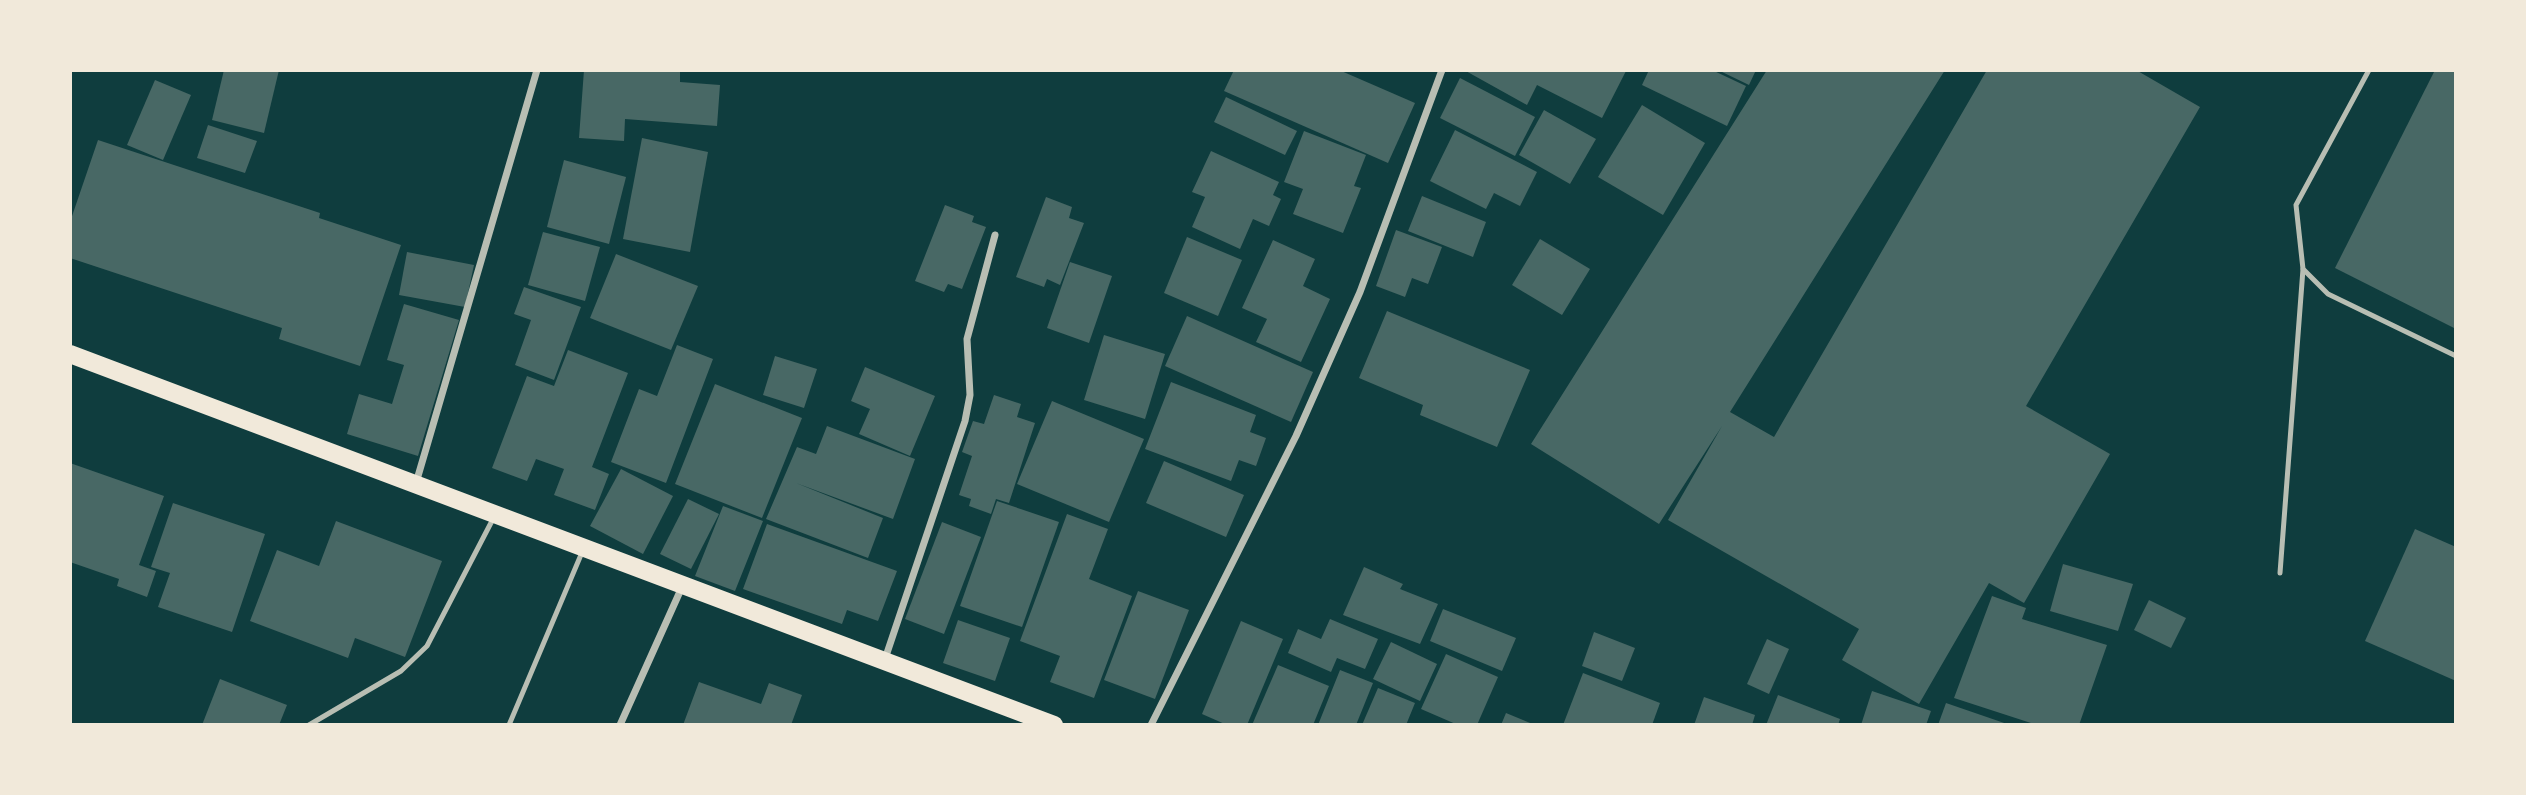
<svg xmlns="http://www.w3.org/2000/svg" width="2526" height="795" viewBox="0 0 2526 795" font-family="'Crimson Pro',serif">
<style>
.building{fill:#486865}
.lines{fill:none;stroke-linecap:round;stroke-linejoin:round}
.service{stroke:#b8beb3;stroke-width:5}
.minor{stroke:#b8beb3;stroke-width:7}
.primary{stroke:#f1e9da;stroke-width:18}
</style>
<rect width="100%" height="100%" fill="#0f3d3e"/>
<!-- building -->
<g class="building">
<polygon points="224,70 279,70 264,133 212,120"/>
<polygon points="584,70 680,70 680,82 720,85 717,126 625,119 624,141 579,138"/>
<polygon points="1234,70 1339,70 1415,103 1388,163 1224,91"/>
<polygon points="1464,70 1624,70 1626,71 1602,118 1537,85 1527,105"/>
<polygon points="1649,70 1712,70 1746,86 1727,126 1642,85"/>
<polygon points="1718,70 1756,70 1749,85"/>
<polygon points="1767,70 1945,70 1730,412 1774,437 1987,70 2136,70 2200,107 2026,406 2110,454 2024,603 1989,583 1919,704 1842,660 1859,629 1668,520 1722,426 1659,524 1531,444"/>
<polygon points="2435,70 2456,70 2456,329 2335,268"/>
<polygon points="1460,78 1535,117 1515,156 1440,118"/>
<polygon points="155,80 191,95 163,160 127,145"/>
<polygon points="1226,97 1297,131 1285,155 1214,122"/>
<polygon points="1642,105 1705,143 1663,215 1598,177"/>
<polygon points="1544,110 1596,139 1570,184 1519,155"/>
<polygon points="208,125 257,141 245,173 197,158"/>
<polygon points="1455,130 1537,172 1520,206 1494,193 1486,209 1430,181"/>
<polygon points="1304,131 1366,155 1354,186 1361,188 1343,233 1293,214 1303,189 1284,182"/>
<polygon points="642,138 708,152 690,252 623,239"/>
<polygon points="98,140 320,213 319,218 401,245 360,366 279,339 282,328 70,258 70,222"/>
<polygon points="1211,151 1279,182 1273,195 1281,199 1269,226 1253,219 1240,249 1192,227 1205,197 1192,192"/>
<polygon points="564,160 626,177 609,244 547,227"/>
<polygon points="1422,196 1486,222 1473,257 1408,231"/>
<polygon points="1046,197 1072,207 1069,218 1084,223 1060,285 1047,279 1044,287 1016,277"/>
<polygon points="945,205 974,216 972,222 986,227 962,289 948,284 944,292 915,281"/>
<polygon points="1396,230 1442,247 1428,284 1412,278 1405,297 1376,286"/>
<polygon points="543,232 600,247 585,301 528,285"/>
<polygon points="1187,237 1242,260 1218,316 1164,293"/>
<polygon points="1540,239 1590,269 1562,315 1512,285"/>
<polygon points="1273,240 1315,259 1303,286 1330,299 1301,362 1256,342 1267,319 1242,308"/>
<polygon points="407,252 474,265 465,307 399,295"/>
<polygon points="616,254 698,286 671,350 590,318"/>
<polygon points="1070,262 1112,276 1089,343 1047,328"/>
<polygon points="524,287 581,307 554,380 515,365 531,320 514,314"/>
<polygon points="404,304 459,320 418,456 347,434 359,394 392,404 404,365 387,360"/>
<polygon points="1387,311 1530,370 1497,447 1420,415 1423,405 1359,378"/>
<polygon points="1187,316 1313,372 1291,422 1165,366"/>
<polygon points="1104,335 1165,354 1145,419 1084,400"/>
<polygon points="677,345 713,359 666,483 611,462 639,389 657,396"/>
<polygon points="568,350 628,373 592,467 609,474 595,510 554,495 564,469 536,459 527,481 492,468 527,376 554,386"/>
<polygon points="775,356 817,369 804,408 763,395"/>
<polygon points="865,367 935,396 910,456 859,434 870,409 851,401"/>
<polygon points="1171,382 1256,415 1250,432 1266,438 1256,466 1239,460 1231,481 1145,449"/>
<polygon points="715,384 802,418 762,518 675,484"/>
<polygon points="994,395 1021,404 1017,417 1035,423 1009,503 996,499 991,514 969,506 971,499 959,495 972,456 962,452 973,421 984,424"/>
<polygon points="1052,401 1144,439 1109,522 1017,484"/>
<polygon points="827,426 915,459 893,519 796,483 883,518 868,558 766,519 797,447 816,454"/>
<polygon points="1164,461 1244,495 1226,537 1146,503"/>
<polygon points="70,463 164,496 139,565 156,571 147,597 117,586 119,579 70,562"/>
<polygon points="621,469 673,496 643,554 590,526"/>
<polygon points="688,499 719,514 691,569 660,554"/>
<polygon points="997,501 1059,522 1022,627 960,606"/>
<polygon points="173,503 265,534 232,632 158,607 170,573 151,567"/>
<polygon points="723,506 763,521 735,591 695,576"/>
<polygon points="1067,514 1108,529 1089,579 1132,596 1094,698 1050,682 1060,656 1020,641"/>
<polygon points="336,521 442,561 405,657 355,638 348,658 250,621 277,550 319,566"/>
<polygon points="942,522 981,537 944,634 905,619"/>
<polygon points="767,524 897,571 878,621 847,610 842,624 743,589"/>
<polygon points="2415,529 2456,547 2456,681 2365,641"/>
<polygon points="2063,564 2133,584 2118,631 2050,611"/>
<polygon points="1364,567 1403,584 1400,589 1438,604 1420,644 1343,615"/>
<polygon points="1138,591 1189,610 1155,699 1104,680"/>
<polygon points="1992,596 2026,608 2022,619 2107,645 2079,725 2037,725 1954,698"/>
<polygon points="2149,600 2186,618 2171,648 2134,630"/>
<polygon points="1443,609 1516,638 1502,671 1430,641"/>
<polygon points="1330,619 1378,639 1365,669 1337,658 1331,672 1288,653 1298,629 1321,639"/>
<polygon points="958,620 1010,638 995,681 943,663"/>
<polygon points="1241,621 1283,639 1247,725 1227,725 1202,714"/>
<polygon points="1594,632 1635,648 1622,681 1582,666"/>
<polygon points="1767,639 1789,649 1769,694 1747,684"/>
<polygon points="1391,642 1437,664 1420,701 1373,679"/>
<polygon points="1446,654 1498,677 1477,725 1458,725 1421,709"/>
<polygon points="1278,665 1329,686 1313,725 1252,725"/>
<polygon points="1340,670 1373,683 1356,725 1318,725"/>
<polygon points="1583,673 1660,703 1652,725 1563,725"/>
<polygon points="220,679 287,705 279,725 202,725"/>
<polygon points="699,682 761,704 769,683 802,695 791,725 683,725"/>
<polygon points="1378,688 1415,703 1406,725 1362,725"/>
<polygon points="1872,691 1931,711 1926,725 1861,725"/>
<polygon points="1778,695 1840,719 1838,725 1766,725"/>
<polygon points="1704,697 1755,715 1752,725 1694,725"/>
<polygon points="1946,703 2010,725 1938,725"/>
<polygon points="1506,713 1535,725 1501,725"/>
</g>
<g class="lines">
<!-- service -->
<g class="service">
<polyline points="2369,70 2296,205 2303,269 2328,294 2456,356"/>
<polyline points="2280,573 2303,269"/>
<polyline points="309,725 401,671 427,646 494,517"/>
<polyline points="509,725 583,550"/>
</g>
<!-- minor -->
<g class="minor">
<polyline points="416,483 537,70"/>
<polyline points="885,659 965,421 970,395 967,339 995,235"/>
<polyline points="620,725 682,587"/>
<polyline points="1151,725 1296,436 1360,292 1442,70"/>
</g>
<!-- primary -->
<polyline class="primary" points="70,354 1054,725"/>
</g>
<!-- border -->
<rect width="2526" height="795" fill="none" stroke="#f1e9da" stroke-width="144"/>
</svg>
